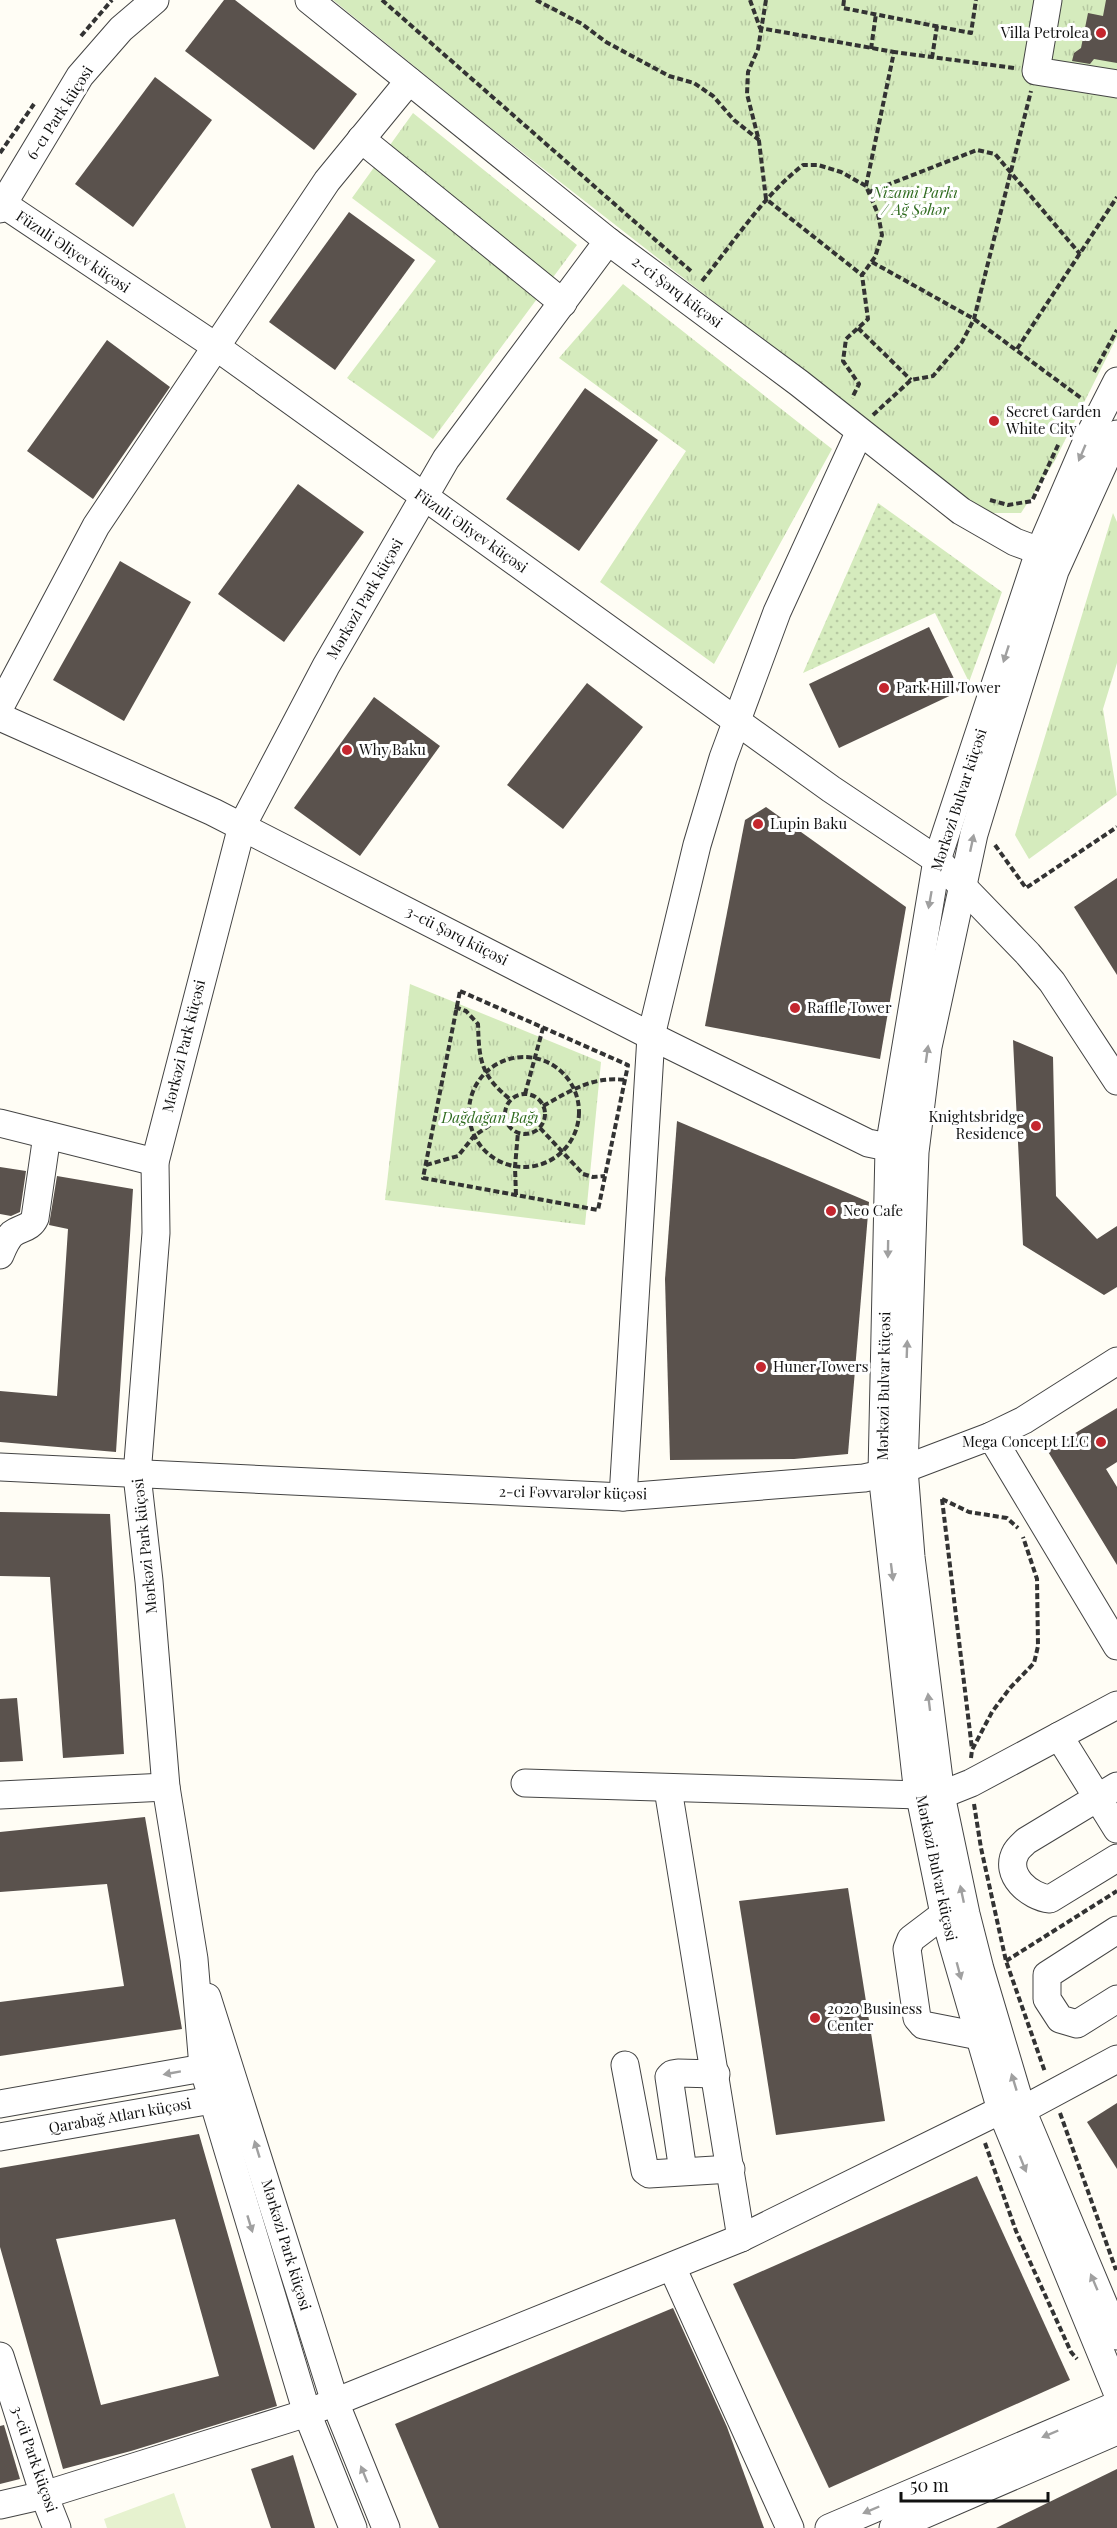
<svg xmlns="http://www.w3.org/2000/svg" width="1117" height="2528" viewBox="0 0 1117 2528" font-family="'Playfair Display',serif">
<style>
.grass{fill:url(#grass-dots)}
.park{fill:url(#park-tufts)}
.pitch{fill:#e6f2cf}
.building{fill:#5a524d;fill-rule:evenodd}
.lines{fill:none;stroke-linecap:round;stroke-linejoin:round}
.minor-casing{stroke:#444;stroke-width:29}
.path{stroke:#333;stroke-width:4;stroke-dasharray:6 3;stroke-linecap:butt}
.minor{stroke:#fff;stroke-width:27}
.oneway{fill:#a0a0a0}
.poi-dot{fill:#c4262e;stroke:#fff;stroke-width:2}
.labels{text-anchor:middle;stroke-width:6;stroke-linejoin:round;paint-order:stroke}
.poi-label{font-size:15px;fill:#111;stroke:#fff;text-anchor:start}
.street-label{font-size:15px;fill:#111;stroke:#fff}
.park-label{font-size:15px;font-style:italic;fill:#2f6b1f;stroke:#fff}
</style>
<defs>
<pattern id="grass-dots" width="8" height="8" patternUnits="userSpaceOnUse" patternTransform="scale(1.5)"><rect width="8" height="8" fill="#d5ebbd"/><path d="M2 2h.1M6 6h.1" fill="none" stroke="#b6c8a1" stroke-width="1.8" stroke-linecap="round"/></pattern>
<pattern id="park-tufts" width="24" height="20" patternUnits="userSpaceOnUse" patternTransform="scale(1.5)"><rect width="24" height="20" fill="#d5ebbd"/><path d="M3 7l-1-3M5 7V3M7 7l1-3M15 17l-1-3M17 17v-4M19 17l1-3" fill="none" stroke="#b6c8a1"/></pattern>
</defs>
<rect width="100%" height="100%" fill="#fffdf5"/>
<!-- grass -->
<polygon class="grass" points="878,503 1002,592 969,682 935,613 803,673"/>
<!-- park -->
<g class="park">
<polygon points="333,0 1117,0 1117,337 1054,462 1021,513 985,513 478,118"/>
<polygon points="413,113 577,245 433,439 347,378 436,261 352,198"/>
<polygon points="623,284 832,449 714,664 600,582 686,451 559,358"/>
<polygon points="1113,513 1117,522 1117,663 1103,709 1117,795 1029,859 1015,835"/>
<polygon points="410,984 601,1062 585,1225 385,1200"/>
</g>
<!-- pitch -->
<polygon class="pitch" points="174,2493 186,2528 107,2528 104,2519"/>
<!-- building -->
<g class="building">
<polygon points="224,0 235,0 357,94 314,150 185,51"/>
<polygon points="1106,0 1117,0 1117,63 1094,59 1090,64 1072,61 1074,53 1081,48 1088,13 1103,16"/>
<polygon points="155,77 212,120 133,227 75,184"/>
<polygon points="349,212 415,260 335,370 269,322"/>
<polygon points="107,340 170,387 93,499 27,451"/>
<polygon points="585,388 658,440 579,551 506,499"/>
<polygon points="298,484 364,532 284,642 218,594"/>
<polygon points="120,561 191,602 124,721 53,680"/>
<polygon points="929,627 960,691 839,748 809,684"/>
<polygon points="587,683 643,727 563,829 507,785"/>
<polygon points="374,697 440,746 360,856 294,808"/>
<polygon points="766,807 906,907 880,1059 705,1026 745,820"/>
<polygon points="1117,878 1117,975 1074,907"/>
<polygon points="1013,1040 1053,1057 1056,1196 1097,1239 1117,1226 1117,1287 1104,1295 1023,1245"/>
<polygon points="677,1121 869,1202 848,1454 794,1459 670,1460 665,1279"/>
<polygon points="0,1167 26,1171 20,1212 11,1216 0,1214"/>
<polygon points="57,1176 133,1189 116,1452 0,1442 0,1391 57,1396 68,1229 49,1225"/>
<polygon points="1117,1408 1117,1462 1106,1469 1117,1487 1117,1565 1047,1450"/>
<polygon points="0,1512 110,1514 124,1754 63,1758 50,1577 0,1576"/>
<polygon points="17,1698 23,1761 0,1762 0,1699"/>
<polygon points="145,1817 182,2029 0,2056 0,2002 124,1986 107,1884 0,1892 0,1832"/>
<polygon points="848,1888 885,2121 776,2135 739,1901"/>
<polygon points="1117,2103 1117,2169 1087,2122"/>
<path d="M199 2134 277 2406 131 2451 63 2469 0 2247V2168ZM175 2219 219 2376 101 2405 56 2239Z"/>
<polygon points="977,2176 1070,2380 829,2488 733,2284"/>
<polygon points="673,2308 727,2427 764,2528 439,2528 395,2424"/>
<polygon points="4,2425 20,2479 0,2484 0,2426"/>
<polygon points="293,2455 315,2528 271,2528 251,2469"/>
<polygon points="1117,2469 1117,2528 996,2528"/>
</g>
<g class="lines">
<!-- minor casing -->
<g class="minor-casing">
<g id="minor">
<polyline points="309,0 608,241 799,383 961,511 1015,542 1056,557"/>
<polyline points="1048,0 1036,71 1117,84"/>
<polyline points="361,139 563,303"/>
<polyline points="3,204 215,346 831,789 937,860 1028,954 1052,982 1117,1081"/>
<polyline points="0,209 80,76 121,29 155,0"/>
<polyline points="1117,381 1089,436 1039,552 937,860 889,1148 882,1473 916,1777 944,1914 1001,2110 1117,2392"/>
<polyline points="1117,434 1055,571 1005,732 974,834 928,1047 915,1152 904,1469 911,1557 941,1795 966,1914 980,1969 1022,2110 1117,2336"/>
<polyline points="0,707 96,526 327,181 409,81"/>
<polyline points="0,717 213,812 651,1036 868,1143 907,1151"/>
<polyline points="0,1123 155,1162"/>
<path d="M0 1255C3 1248 6 1240 12 1234 21 1227 30 1229 35 1218L47 1135"/>
<polyline points="991,1436 1117,1646"/>
<polyline points="0,1467 623,1497 864,1478 904,1469 991,1436 1024,1420 1117,1361"/>
<polyline points="623,1497 651,1036 697,845 723,758 777,612 859,433"/>
<polyline points="1059,1736 1117,1829"/>
<polyline points="525,1783 920,1795"/>
<path d="M1117 1786 1026 1841C1023 1844 1018 1848 1016 1852 1003 1875 1030 1897 1050 1899L1117 1858"/>
<polyline points="668,1789 741,2238"/>
<polyline points="0,1795 166,1787"/>
<polyline points="941,1795 971,1783 1117,1705"/>
<polyline points="944,1914 911,1939 907,1949 917,2018 923,2025 979,2036"/>
<polyline points="1117,1930 1047,1975 1047,1999 1060,2019 1077,2024 1117,1999"/>
<polyline points="207,1997 335,2402 386,2528"/>
<polyline points="625,2065 645,2171 649,2174 731,2169"/>
<polyline points="0,2104 220,2065"/>
<polyline points="1022,2110 1117,2059"/>
<polyline points="0,2137 229,2097"/>
<polyline points="683,2171 669,2077 672,2074 678,2073 716,2074"/>
<polyline points="672,2267 790,2528"/>
<polyline points="0,2356 44,2495 57,2528"/>
<polyline points="0,2505 44,2495 307,2413 335,2402 741,2238 1001,2110"/>
<polyline points="353,2528 307,2413 203,2067 194,1959 166,1787 149,1581 137,1475 156,1233 155,1162 242,826 326,666 446,459 608,241"/>
<polyline points="829,2528 1117,2405"/>
<polyline points="893,2528 1117,2431"/>
</g>
</g>
<!-- path -->
<g class="path">
<polyline points="382,0 692,272"/>
<polyline points="536,0 582,24 606,42 669,76 694,83 713,96 734,120 759,140"/>
<polyline points="750,0 760,28 894,52"/>
<polyline points="766,0 758,49 748,72 747,94 759,141 766,199 862,275"/>
<polyline points="844,0 843,8 971,33 976,0"/>
<polyline points="81,36 112,0"/>
<polyline points="871,49 876,14"/>
<polyline points="932,58 937,26"/>
<polyline points="0,153 34,104"/>
<polyline points="866,186 894,52 1014,68"/>
<polyline points="869,192 977,150 995,154 1080,254"/>
<polyline points="872,262 974,319 1081,398"/>
<path d="M702 281C735 241 762 197 803 165H818L841 172 866 186 878 214 882 235 875 257 862 275 868 319 846 339 843 361 859 384 852 398"/>
<polyline points="858,328 911,380"/>
<polyline points="1017,349 1117,197"/>
<polyline points="1094,372 1117,330"/>
<polyline points="873,415 911,380 933,376 962,342 974,319 1031,91"/>
<polyline points="990,500 1008,505 1032,501 1059,443"/>
<polyline points="995,845 1026,888 1117,827"/>
<polygon points="460,991 628,1065 598,1210 423,1178"/>
<path d="M455 1007 466 1011 478 1024C479 1061 481 1076 511 1100"/>
<circle cx="524" cy="1112" r="55"/>
<polyline points="525,1094 543,1028"/>
<circle cx="525" cy="1114" r="20"/>
<path d="M543 1106C572 1090 592 1076 626 1080"/>
<polyline points="540,1128 583,1174 593,1177 605,1176"/>
<polyline points="426,1165 458,1156 474,1136 506,1114"/>
<polyline points="516,1195 515,1167 518,1132"/>
<polyline points="942,1499 969,1512 1007,1518 1018,1528"/>
<polyline points="942,1499 972,1749"/>
<polyline points="971,1758 972,1750 992,1712 1010,1688 1034,1663 1038,1646 1037,1579 1023,1537"/>
<polyline points="974,1804 981,1848 1006,1961 1045,2072"/>
<polyline points="1006,1961 1117,1891"/>
<polyline points="1060,2113 1116,2270"/>
<polyline points="985,2143 1016,2231 1071,2352 1077,2359"/>
</g>
<!-- minor -->
<use href="#minor" class="minor"/>
</g>
<!-- one-way arrows -->
<defs><path id="oneway-solid" d="M-6-.8H1V-3.2L6.5 0L1 3.2V.8H-6Z" transform="scale(1.5)"/></defs>
<g class="oneway">
<use href="#oneway-solid" transform="translate(1082 453) rotate(113)"/>
<use href="#oneway-solid" transform="translate(1006 654) rotate(108)"/>
<use href="#oneway-solid" transform="translate(972 843) rotate(-78)"/>
<use href="#oneway-solid" transform="translate(930 900) rotate(100)"/>
<use href="#oneway-solid" transform="translate(927 1054) rotate(-82)"/>
<use href="#oneway-solid" transform="translate(888 1249) rotate(91)"/>
<use href="#oneway-solid" transform="translate(907 1349) rotate(-88)"/>
<use href="#oneway-solid" transform="translate(892 1572) rotate(83)"/>
<use href="#oneway-solid" transform="translate(929 1702) rotate(-97)"/>
<use href="#oneway-solid" transform="translate(962 1894) rotate(-102)"/>
<use href="#oneway-solid" transform="translate(959 1971) rotate(75)"/>
<use href="#oneway-solid" transform="translate(172 2073) rotate(170)"/>
<use href="#oneway-solid" transform="translate(1014 2082) rotate(-107)"/>
<use href="#oneway-solid" transform="translate(257 2149) rotate(-107)"/>
<use href="#oneway-solid" transform="translate(1023 2164) rotate(68)"/>
<use href="#oneway-solid" transform="translate(250 2224) rotate(73)"/>
<use href="#oneway-solid" transform="translate(1094 2282) rotate(-113)"/>
<use href="#oneway-solid" transform="translate(1050 2434) rotate(157)"/>
<use href="#oneway-solid" transform="translate(364 2474) rotate(-112)"/>
<use href="#oneway-solid" transform="translate(871 2510) rotate(157)"/>
</g>
<!-- markers -->
<g class="poi-dot">
<circle cx="1101" cy="33" r="6"/>
<circle cx="994" cy="421" r="6"/>
<circle cx="884" cy="688" r="6"/>
<circle cx="347" cy="750" r="6"/>
<circle cx="758" cy="824" r="6"/>
<circle cx="795" cy="1008" r="6"/>
<circle cx="1036" cy="1126" r="6"/>
<circle cx="831" cy="1211" r="6"/>
<circle cx="761" cy="1367" r="6"/>
<circle cx="1101" cy="1442" r="6"/>
<circle cx="815" cy="2018" r="6"/>
</g>
<g class="labels">
<!-- poi labels -->
<g class="poi-label">
<text x="1089" y="38" text-anchor="end">Villa Petrolea</text>
<text x="1006" y="417">Secret Garden<tspan x="1006" dy="17">White City</tspan></text>
<text x="896" y="693">Park Hill Tower</text>
<text x="359" y="755">Why Baku</text>
<text x="770" y="829">Lupin Baku</text>
<text x="807" y="1013">Raffle Tower</text>
<text x="1024" y="1122" text-anchor="end">Knightsbridge<tspan x="1024" dy="17">Residence</tspan></text>
<text x="843" y="1216">Neo Cafe</text>
<text x="773" y="1372">Huner Towers</text>
<text x="1089" y="1447" text-anchor="end">Mega Concept LLC</text>
<text x="827" y="2014">2020 Business<tspan x="827" dy="17">Center</tspan></text>
</g>
<!-- street labels -->
<g class="street-label">
<text transform="translate(60 113) rotate(-57)" y="5">6-cı Park küçəsi</text>
<text transform="translate(73 252) rotate(34)" y="5">Füzuli Əliyev küçəsi</text>
<text transform="translate(677 292) rotate(37)" y="5">2-ci Şərq küçəsi</text>
<text transform="translate(471 531) rotate(35)" y="5">Füzuli Əliyev küçəsi</text>
<text transform="translate(365 599) rotate(-60)" y="5">Mərkəzi Park küçəsi</text>
<text transform="translate(959 800) rotate(-72)" y="5">Mərkəzi Bulvar küçəsi</text>
<text transform="translate(457 936) rotate(27)" y="5">3-cü Şərq küçəsi</text>
<text transform="translate(184 1046) rotate(-76)" y="5">Mərkəzi Park küçəsi</text>
<text transform="translate(884 1386) rotate(-89)" y="5">Mərkəzi Bulvar küçəsi</text>
<text transform="translate(573 1493) rotate(1)" y="5">2-ci Fəvvarələr küçəsi</text>
<text transform="translate(145 1546) rotate(-96)" y="5">Mərkəzi Park küçəsi</text>
<text transform="translate(936 1868) rotate(78)" y="5">Mərkəzi Bulvar küçəsi</text>
<text transform="translate(120 2116) rotate(-10)" y="5">Qarabağ Atları küçəsi</text>
<text transform="translate(286 2245) rotate(73)" y="5">Mərkəzi Park küçəsi</text>
<text transform="translate(34 2459) rotate(71)" y="5">3-cü Park küçəsi</text>
</g>
<!-- park labels -->
<g class="park-label">
<text x="915" y="198">Nizami Parkı<tspan x="915" dy="17">/ Ağ Şəhər</tspan></text>
<text x="490" y="1123">Dağdağan Bağı</text>
</g>
</g>
<!-- scale -->
<path d="M901 2492v9h147v-9" fill="none" stroke="#111111" stroke-width="3"/>
<text x="910" y="2492" font-size="18" fill="#111111" stroke="#ffffff" stroke-width="4.5" paint-order="stroke">50 m</text>
</svg>
